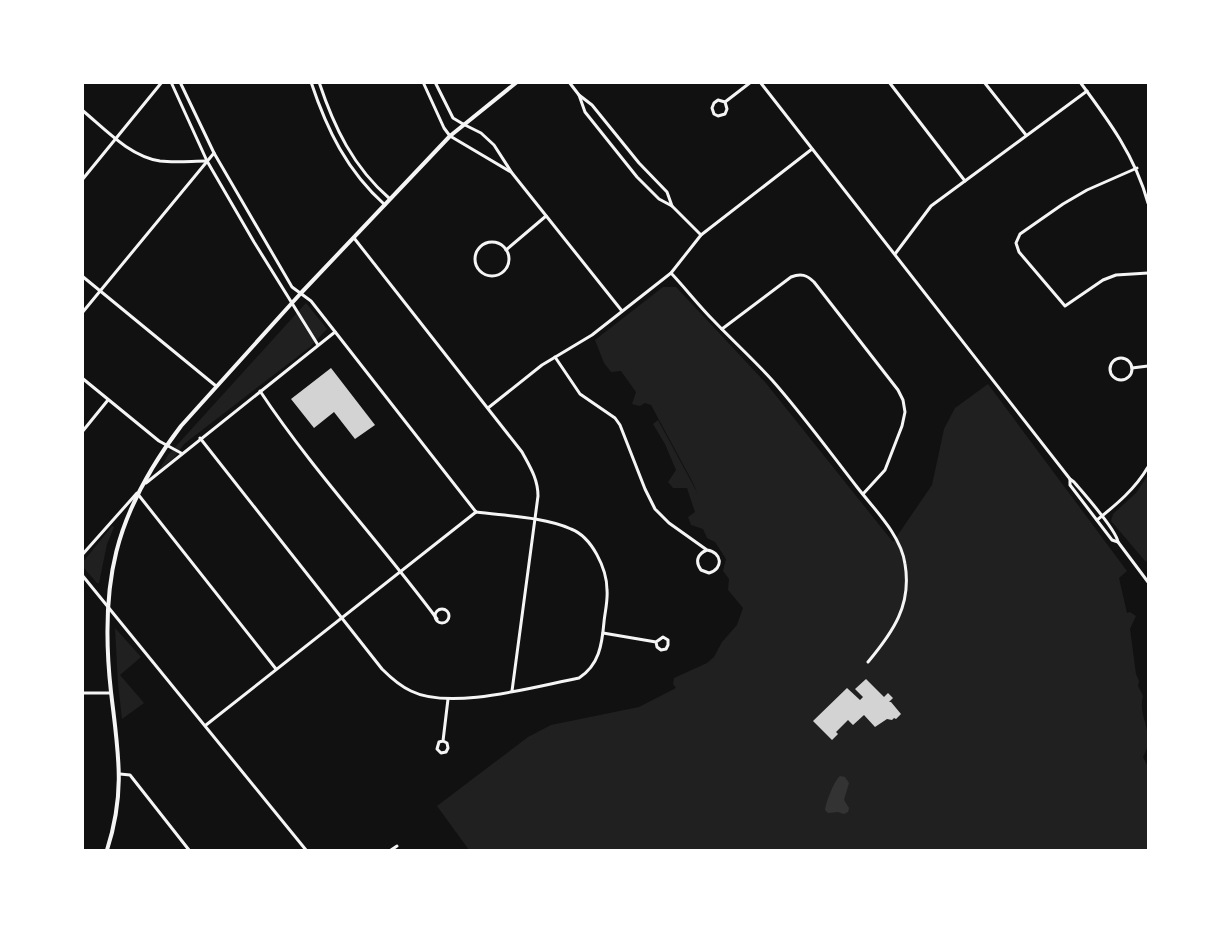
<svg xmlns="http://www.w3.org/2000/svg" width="1231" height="933" viewBox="0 0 1231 933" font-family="'IBM Plex Serif',serif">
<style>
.green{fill:#202020}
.water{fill:#333}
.building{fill:#d3d3d3}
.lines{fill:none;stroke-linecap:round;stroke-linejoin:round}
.minor{stroke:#f5f5f5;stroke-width:3}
.tertiary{stroke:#f5f5f5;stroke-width:3}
.secondary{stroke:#f5f5f5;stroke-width:4}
</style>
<rect width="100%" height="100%" fill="#111"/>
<!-- green -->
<g class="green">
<path d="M663 287H676L765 382 893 542 932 485 944 429 955 408 988 384 1127 571 1119 578 1127 613 1130 612 1136 616 1130 629 1136 674 1139 681 1138 686 1143 696C1137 718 1157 734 1143 757L1148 767V850H469L437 806 528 737 551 725 639 707 676 688 673 684 674 678 707 663 714 657 722 642 737 625 743 608 728 590 729 579 723 571 726 559 715 542 707 538 703 529 691 525 688 517 695 512 687 488H673L668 482 676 470 665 444 653 424 658 420 698 494 692 481 651 405 645 403 640 406 632 404 636 392 621 371 611 372 604 363 595 340Z"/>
<polygon points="306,303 327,329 310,347 184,444 174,458 159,470 168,455"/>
<polygon points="1148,475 1148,559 1146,562 1111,521 1113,514 1136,493"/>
<polygon points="112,526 114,527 107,544 99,583 97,583 84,568 83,562"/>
<polygon points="115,628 141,657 120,675 144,703 122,719 118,684"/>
</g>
<!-- water -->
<path class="water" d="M840 776 845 777 849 783 844 800 849 808 848 812 844 814 838 812 828 813 825 810C826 802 834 781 840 776Z"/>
<!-- building -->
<g class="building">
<polygon points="331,368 375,425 355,439 334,412 314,428 291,399"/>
<polygon points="866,679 884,697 888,693 893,698 889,702 891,702 901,714 896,719 894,718 892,720 887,719 875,727 864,715 853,725 848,720 836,732 838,734 832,740 813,721 847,688 860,700 863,697 855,689"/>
</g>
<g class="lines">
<!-- minor -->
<g class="minor">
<polyline points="171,82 207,161 254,242 318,345"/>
<polyline points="180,82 214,153 292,287 311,301 476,512"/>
<path d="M311 82C327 130 347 171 385 205"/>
<path d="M319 82C334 127 353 167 390 199"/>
<polyline points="569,82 579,95 592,105 639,163 667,192 672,206"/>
<polyline points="889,82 965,181"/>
<polyline points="984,82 1026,135"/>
<path d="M1080 82C1109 121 1135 156 1148 203"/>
<polyline points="579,95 585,112 637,177 659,199 672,206 701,235"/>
<polyline points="725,102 727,109 725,114 718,116 714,114 712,108 714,103 718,100 725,102 751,82"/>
<path d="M82 110C105 129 129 156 160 161 175 163 192 161 207 161"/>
<polyline points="463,124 481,133 494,145 512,173 622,311"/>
<polyline points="450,136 511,172"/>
<polyline points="1137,168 1087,190 1063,204 1020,234 1016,243 1019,252 1065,306 1103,280 1116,275 1148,273"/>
<polyline points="82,180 162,82"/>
<path d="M354 238 522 452C530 467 538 479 538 496L512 691"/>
<circle cx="492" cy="259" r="17"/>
<polyline points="506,250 546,216"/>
<polyline points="895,254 931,206 1087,91"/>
<path d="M671 273C686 289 699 306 714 321 733 341 753 359 772 380 802 414 829 451 857 487 874 509 901 535 905 564 912 605 893 632 868 662"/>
<polyline points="82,276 216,386"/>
<polyline points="82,313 214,153"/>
<path d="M722 329 791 277C801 273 807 275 814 282L898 390 903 400 905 412 902 426 885 470 863 494"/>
<path d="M555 357 580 394 615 418 620 425 645 489 655 509 669 523 707 550C722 552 724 569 709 573L701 570C695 562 697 554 707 550"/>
<circle cx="1121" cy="369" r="11"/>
<polyline points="1132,368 1148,366"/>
<polyline points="82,378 159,441 181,453"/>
<path d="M260 391C313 471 380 542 437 619"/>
<polyline points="488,408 542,365 592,335 671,273 701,235 812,149"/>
<polyline points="82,432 108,400"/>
<path d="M200 438 382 669C391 678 400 686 411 691 451 711 536 686 579 678 599 665 602 645 604 622 605 612 608 600 607 590 607 569 592 537 571 529 544 517 506 516 476 512"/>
<polyline points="146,483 335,332"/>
<path d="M1097 520C1117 504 1135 489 1148 467"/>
<polyline points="82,555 137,493 276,669"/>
<polyline points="82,575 306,850"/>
<circle cx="442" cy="616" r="7"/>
<polyline points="603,633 656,642 663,637 668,640 668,645 666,649 661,650 657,647 656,642"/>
<polyline points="82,693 111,693"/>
<polyline points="206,725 476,512"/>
<polyline points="443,741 439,742 437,749 441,753 446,752 448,748 447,743 443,741 448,699"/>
<polyline points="120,774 130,775 189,850"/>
<polyline points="82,849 83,850"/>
<polyline points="391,850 397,846"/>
</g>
<!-- tertiary -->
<g class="tertiary">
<polyline points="423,82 444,128 450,136"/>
<polyline points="435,82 453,118 463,124"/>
<path d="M760 82 1070 479 1074 482C1084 494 1116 529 1118 542L1148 582"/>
<polyline points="1070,479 1070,485 1112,540 1118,542"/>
</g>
<!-- secondary -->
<path class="secondary" d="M107 850C126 791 118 752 111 692 99 584 114 514 181 426L301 293 450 136 517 82"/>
</g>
<!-- border -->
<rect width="1231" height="933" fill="none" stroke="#ffffff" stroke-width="168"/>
</svg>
